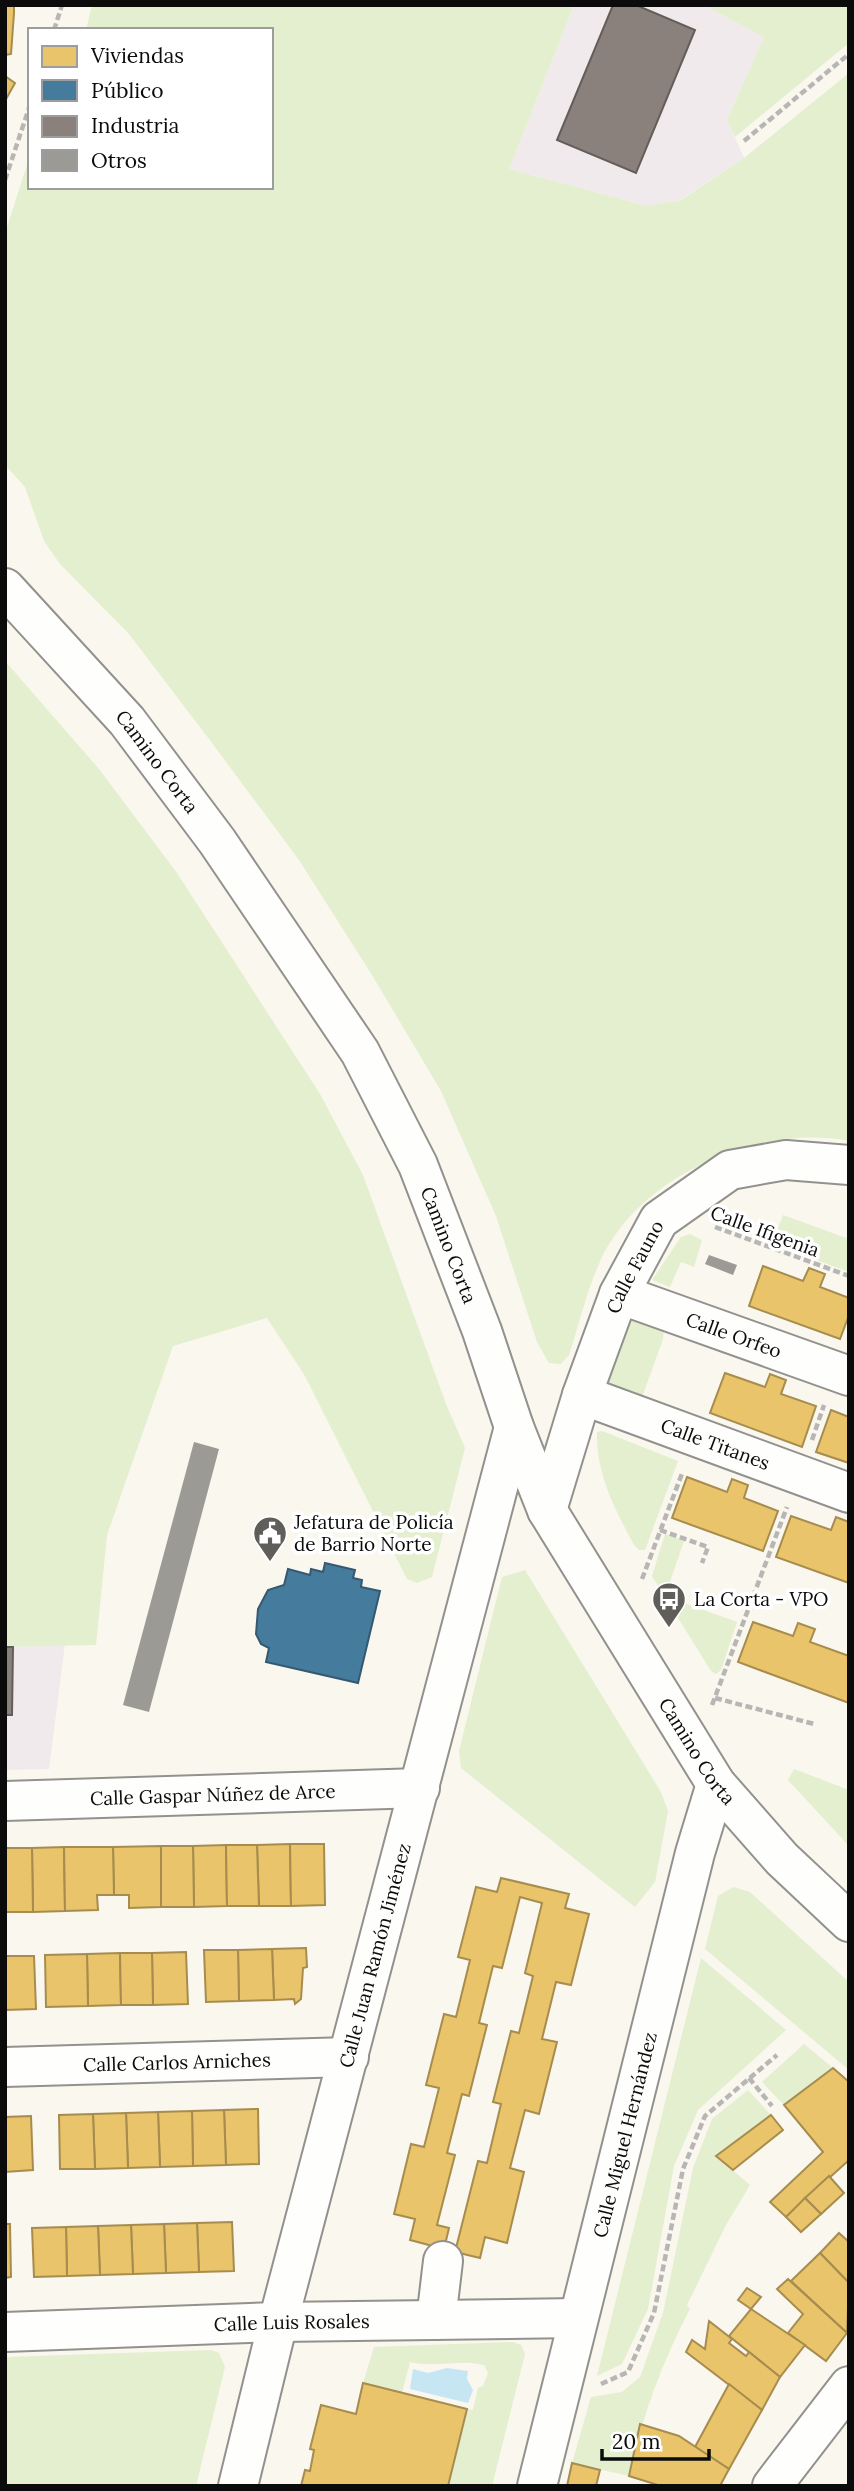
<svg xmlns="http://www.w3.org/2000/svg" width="854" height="2491" viewBox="0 0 854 2491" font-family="Lora,serif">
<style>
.industrial{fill:#f1eaec}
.green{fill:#e3efce}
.water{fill:#c6e6f3}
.homes{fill:#e9c46a;stroke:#a68c4e;stroke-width:2}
.public{fill:#457b9d;stroke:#345971;stroke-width:2}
.industry{fill:#8a817c;stroke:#645e5a;stroke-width:2}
.building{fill:#9c9a95}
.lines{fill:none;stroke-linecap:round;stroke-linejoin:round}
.minor-casing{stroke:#93918d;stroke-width:42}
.path{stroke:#b7b6b5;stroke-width:4.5;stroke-dasharray:7 3.5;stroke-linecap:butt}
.minor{stroke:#fefefc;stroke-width:38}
.labels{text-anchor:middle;stroke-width:7;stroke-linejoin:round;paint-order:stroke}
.street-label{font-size:19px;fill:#0b0b0b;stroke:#fff}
.poi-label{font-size:19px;fill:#0b0b0b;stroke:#fff;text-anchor:start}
</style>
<rect width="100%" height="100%" fill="#faf7ee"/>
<!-- industrial -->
<g class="industrial">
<polygon points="574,5 703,5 764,37 727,120 744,158 680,200 647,206 509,169"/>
<polygon points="65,1644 49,1769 5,1770 5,1647"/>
</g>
<!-- green -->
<g class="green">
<path d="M92 5H574L509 169 647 206 681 200 744 158 849 73V1141C759 1123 636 1177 599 1264 586 1293 579 1325 569 1355L561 1364 549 1363 537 1342 496 1216 441 1091 372 975 299 860 209 739 129 634 60 564 44 541 25 487 5 465V233L30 156V187H271V30H86Z"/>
<polygon points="703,5 849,5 849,43 735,137 727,120 764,37"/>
<polygon points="5,661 99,769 177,873 320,1094 363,1175 446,1404 465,1448 432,1577 417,1583 407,1579 305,1376 267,1318 173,1346 107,1535 96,1645 5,1647"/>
<polygon points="783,1215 849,1239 849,1272 772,1244"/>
<polygon points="690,1234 702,1240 694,1267 681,1262 670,1287 652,1280 681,1237"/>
<polygon points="630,1317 664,1330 663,1339 642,1397 615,1399 606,1381"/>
<path d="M602 1431 678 1461 645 1550H639L634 1545C615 1509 596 1474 597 1432Z"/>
<polygon points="665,1534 684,1541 665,1596 737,1622 721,1670 716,1674 711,1671 652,1576"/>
<polygon points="525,1570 661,1792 668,1811 655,1882 635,1907 461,1768 459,1751 502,1577"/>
<polygon points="794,1769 849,1790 849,1846 788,1780"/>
<polygon points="733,1887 750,1892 849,1982 849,2070 705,1949 718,1896"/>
<polygon points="701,1958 786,2030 698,2110 674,2166 648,2309 622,2364 597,2376"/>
<polygon points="804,2044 833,2068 784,2105 762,2082"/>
<path d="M748 2090 771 2115 716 2156 750 2185 726 2225 687 2305 690 2309C662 2362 642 2417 629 2476L572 2463 591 2397 622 2392 640 2377 663 2313 693 2168 712 2119Z"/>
<path d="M513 2342 521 2345 525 2354 492 2486H448L467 2409 473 2410 478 2388 483 2386 488 2373 484 2365C460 2359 435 2368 410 2362L402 2393 363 2383 374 2347Z"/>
<polygon points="211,2350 219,2353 225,2367 196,2486 5,2486 5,2357"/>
</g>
<!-- water -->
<polygon class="water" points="447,2368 468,2371 467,2379 473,2390 468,2403 410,2389 413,2369 428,2373"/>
<!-- homes -->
<g class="homes">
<polygon points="5,5 14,5 14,13 11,54 5,55"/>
<polygon points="5,76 15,83 5,101"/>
<polygon points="763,1266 803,1281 809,1268 825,1274 820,1287 849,1298 849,1315 840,1339 749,1306"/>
<polygon points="725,1373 765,1387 770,1374 786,1380 781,1394 816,1406 802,1447 710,1413"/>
<polygon points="831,1410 849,1417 849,1463 816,1452"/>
<polygon points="687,1477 727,1492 732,1479 748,1485 744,1498 778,1511 763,1551 672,1518"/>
<polygon points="791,1516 831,1530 836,1517 849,1522 849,1583 776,1557"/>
<polygon points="753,1622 793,1636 798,1623 815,1629 810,1642 849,1656 849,1703 738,1662"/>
<polygon points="290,1844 291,1906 259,1906 257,1845"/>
<polygon points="290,1844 324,1844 325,1905 291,1906"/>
<polygon points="226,1845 227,1906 194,1907 193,1846"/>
<polygon points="226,1845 257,1845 259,1906 227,1906"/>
<polygon points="161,1846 193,1846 194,1907 161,1907"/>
<polygon points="161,1846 161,1907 129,1908 129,1895 114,1895 113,1847"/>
<polygon points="64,1847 65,1911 33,1912 32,1848"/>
<polygon points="64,1847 113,1847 114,1895 97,1895 98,1910 65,1911"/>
<polygon points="5,1848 32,1848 33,1912 5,1912"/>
<polygon points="501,1878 569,1894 565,1908 589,1914 571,1985 556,1982 542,2039 557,2042 539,2114 525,2110 510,2168 524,2172 507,2243 485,2237 480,2258 455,2252 478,2161 487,2163 501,2104 493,2102 511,2031 519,2033 533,1976 525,1973 542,1903 520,1897 502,1968 493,1966 479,2023 487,2025 469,2096 462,2094 447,2153 455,2155 437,2225 449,2228 444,2249 410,2240 415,2219 394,2214 411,2144 424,2147 439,2088 426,2085 444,2014 456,2017 470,1960 458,1957 476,1887 497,1892"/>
<polygon points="306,1948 307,1967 303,1968 301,1999 295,2004 294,1999 274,2000 272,1949"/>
<polygon points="272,1949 274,2000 239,2001 238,1950"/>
<polygon points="204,1950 238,1950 239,2001 206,2002"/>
<polygon points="186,1952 188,2004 153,2005 152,1953"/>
<polygon points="120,1953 121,2005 88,2006 87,1954"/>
<polygon points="120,1953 152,1953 153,2005 121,2005"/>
<polygon points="87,1954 88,2006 46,2007 45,1955"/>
<polygon points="5,1956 34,1956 36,2009 5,2010"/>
<polygon points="833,2068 849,2082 849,2160 786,2217 770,2202 823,2152 784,2105"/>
<polygon points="258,2109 259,2164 226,2165 224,2110"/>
<polygon points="224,2110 226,2165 193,2166 192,2111"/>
<polygon points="192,2111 193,2166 160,2167 158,2112"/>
<polygon points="158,2112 160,2167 128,2168 126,2113"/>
<polygon points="126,2113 128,2168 95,2169 93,2114"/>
<polygon points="93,2114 95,2169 60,2169 59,2115"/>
<polygon points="771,2115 783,2130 733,2170 716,2156"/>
<polygon points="31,2116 33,2170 5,2172 5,2117"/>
<polygon points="829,2176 844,2193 821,2214 805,2198"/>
<polygon points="805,2198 821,2214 801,2232 786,2217"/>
<polygon points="232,2222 234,2271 199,2272 197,2223"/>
<polygon points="197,2223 199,2272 166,2273 164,2224"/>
<polygon points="5,2224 10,2224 11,2277 5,2278"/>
<polygon points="164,2224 166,2273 133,2274 131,2225"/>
<polygon points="131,2225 133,2274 100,2275 98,2226"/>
<polygon points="98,2226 100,2275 67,2276 66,2227"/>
<polygon points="66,2227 67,2276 34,2277 32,2228"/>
<polygon points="839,2233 849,2242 849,2283 820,2253"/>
<polygon points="820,2253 849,2283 847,2333 791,2281"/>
<polygon points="788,2279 847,2333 826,2361 788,2333 803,2314 777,2289"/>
<polygon points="747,2288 761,2297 751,2309 738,2300"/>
<polygon points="751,2309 805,2345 780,2377 729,2336"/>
<polygon points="709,2321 732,2339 729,2343 746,2356 749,2352 780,2377 762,2410 686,2352 692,2340 705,2349"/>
<polygon points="363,2383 467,2409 448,2486 301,2486 305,2470 310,2471 314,2450 310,2449 321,2405 356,2414"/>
<polygon points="729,2384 762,2410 729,2469 695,2447"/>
<polygon points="640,2424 679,2436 729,2469 720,2486 661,2486 629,2476"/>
<polygon points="572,2463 600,2470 596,2486 567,2486"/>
</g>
<!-- public -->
<polygon class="public" points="325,1563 355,1570 353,1578 362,1580 361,1587 380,1591 358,1683 266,1662 269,1648 261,1644 256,1634 258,1609 268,1590 284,1585 288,1569 310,1575 311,1569 323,1572"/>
<!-- industry -->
<g class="industry">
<polygon points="613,5 636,5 695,30 636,173 557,140"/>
<polygon points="5,1647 13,1647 12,1715 5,1715"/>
</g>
<!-- building -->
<g class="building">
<polygon points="709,1255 737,1265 733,1275 705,1264"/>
<polygon points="194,1442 219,1449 149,1712 123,1705"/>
</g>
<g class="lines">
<!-- minor casing -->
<g class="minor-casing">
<g id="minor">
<path id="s1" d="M5 588 127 721 217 841 360 1052 418 1165 482 1331 514 1427 547 1510 716 1784 782 1859 849 1922"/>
<path id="s2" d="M619 1294 849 1376"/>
<path id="s3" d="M582 1395 849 1493"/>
<path id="s4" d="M547 1510 582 1395 619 1294 659 1220 730 1170 786 1160 849 1165"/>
<path id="s5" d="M5 1801 420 1788"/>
<path id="s6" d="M5 2067 349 2057"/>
<polyline points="436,2320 443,2261"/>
<path id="s7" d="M5 2332 278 2322 578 2318"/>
<path id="s8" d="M238 2486 278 2322 514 1427"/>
<path id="s9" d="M537 2486 695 1853 716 1784"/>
<polyline points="772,2486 849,2386"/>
</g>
</g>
<!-- path -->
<g class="path">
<polyline points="54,30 62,5"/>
<polyline points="744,141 849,54"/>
<polyline points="5,180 30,105"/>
<polyline points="715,1227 849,1276"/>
<polyline points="812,1440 824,1405"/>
<polyline points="660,1530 708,1547 702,1563"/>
<polyline points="642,1579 683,1471"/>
<polyline points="715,1698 814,1724"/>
<polyline points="712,1705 787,1507"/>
<polyline points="749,2078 772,2106"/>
<polyline points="601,2384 628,2372 654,2313 683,2169 705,2116 777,2055"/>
</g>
<!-- minor -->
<use href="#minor" class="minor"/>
</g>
<!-- icons -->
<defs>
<g id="civic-pin" transform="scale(1.75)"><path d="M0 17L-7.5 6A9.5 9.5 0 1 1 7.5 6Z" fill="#5f5e5a" stroke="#fff"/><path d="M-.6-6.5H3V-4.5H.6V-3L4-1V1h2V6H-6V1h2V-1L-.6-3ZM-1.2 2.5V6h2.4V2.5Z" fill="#fff"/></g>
<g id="bus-pin" transform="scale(1.75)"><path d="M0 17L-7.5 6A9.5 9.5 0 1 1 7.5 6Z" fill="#5f5e5a" stroke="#fff"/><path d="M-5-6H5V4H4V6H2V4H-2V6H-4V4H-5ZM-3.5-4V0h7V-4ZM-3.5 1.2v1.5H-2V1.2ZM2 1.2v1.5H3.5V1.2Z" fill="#fff"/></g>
</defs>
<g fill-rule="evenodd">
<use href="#civic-pin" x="270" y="1533"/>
<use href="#bus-pin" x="669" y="1599"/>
</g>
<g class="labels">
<!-- street labels -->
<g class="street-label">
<text dy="7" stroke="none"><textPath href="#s1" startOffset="231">Camino Corta</textPath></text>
<text transform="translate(765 1231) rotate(20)" y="7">Calle Ifigenia</text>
<text dy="7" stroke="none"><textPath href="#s1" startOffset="798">Camino Corta</textPath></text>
<text dy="7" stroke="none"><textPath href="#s4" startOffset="259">Calle Fauno</textPath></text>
<text dy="7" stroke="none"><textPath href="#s2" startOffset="122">Calle Orfeo</textPath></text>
<text dy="7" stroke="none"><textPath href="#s3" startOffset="142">Calle Titanes</textPath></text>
<text dy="7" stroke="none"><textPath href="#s1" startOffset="1365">Camino Corta</textPath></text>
<text dy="7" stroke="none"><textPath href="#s5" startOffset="208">Calle Gaspar Núñez de Arce</textPath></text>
<text dy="7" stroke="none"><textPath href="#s8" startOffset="548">Calle Juan Ramón Jiménez</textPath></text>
<text dy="7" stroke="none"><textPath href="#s6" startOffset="172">Calle Carlos Arniches</textPath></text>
<text dy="7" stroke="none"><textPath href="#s9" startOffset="362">Calle Miguel Hernández</textPath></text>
<text dy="7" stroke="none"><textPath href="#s7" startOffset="287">Calle Luis Rosales</textPath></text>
</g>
<!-- poi labels -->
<g class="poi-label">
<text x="294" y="1529">Jefatura de Policía<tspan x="294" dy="22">de Barrio Norte</tspan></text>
<text x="694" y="1606">La Corta - VPO</text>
</g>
</g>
<!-- border -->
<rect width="854" height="2491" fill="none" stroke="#0b0b0b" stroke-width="14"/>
<!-- legend -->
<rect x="28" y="28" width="245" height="161" fill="#ffffff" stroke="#9d9d9d" stroke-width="2"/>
<rect x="42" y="46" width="35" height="21" fill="#e9c46a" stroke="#9d9d9d" stroke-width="2"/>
<text x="91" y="63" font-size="21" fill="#0b0b0b">Viviendas</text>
<rect x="42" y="80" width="35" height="21" fill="#457b9d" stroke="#9d9d9d" stroke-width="2"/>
<text x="91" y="98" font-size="21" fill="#0b0b0b">Público</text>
<rect x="42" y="116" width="35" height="21" fill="#8a817c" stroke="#9d9d9d" stroke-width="2"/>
<text x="91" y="133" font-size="21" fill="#0b0b0b">Industria</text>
<rect x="42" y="150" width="35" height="21" fill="#9c9a95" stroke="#9d9d9d" stroke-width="2"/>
<text x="91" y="168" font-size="21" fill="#0b0b0b">Otros</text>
<!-- scale -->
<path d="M602 2449v10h107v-10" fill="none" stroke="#0b0b0b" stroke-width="3.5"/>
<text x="612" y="2449" font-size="21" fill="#0b0b0b" stroke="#ffffff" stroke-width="5" paint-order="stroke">20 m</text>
</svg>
